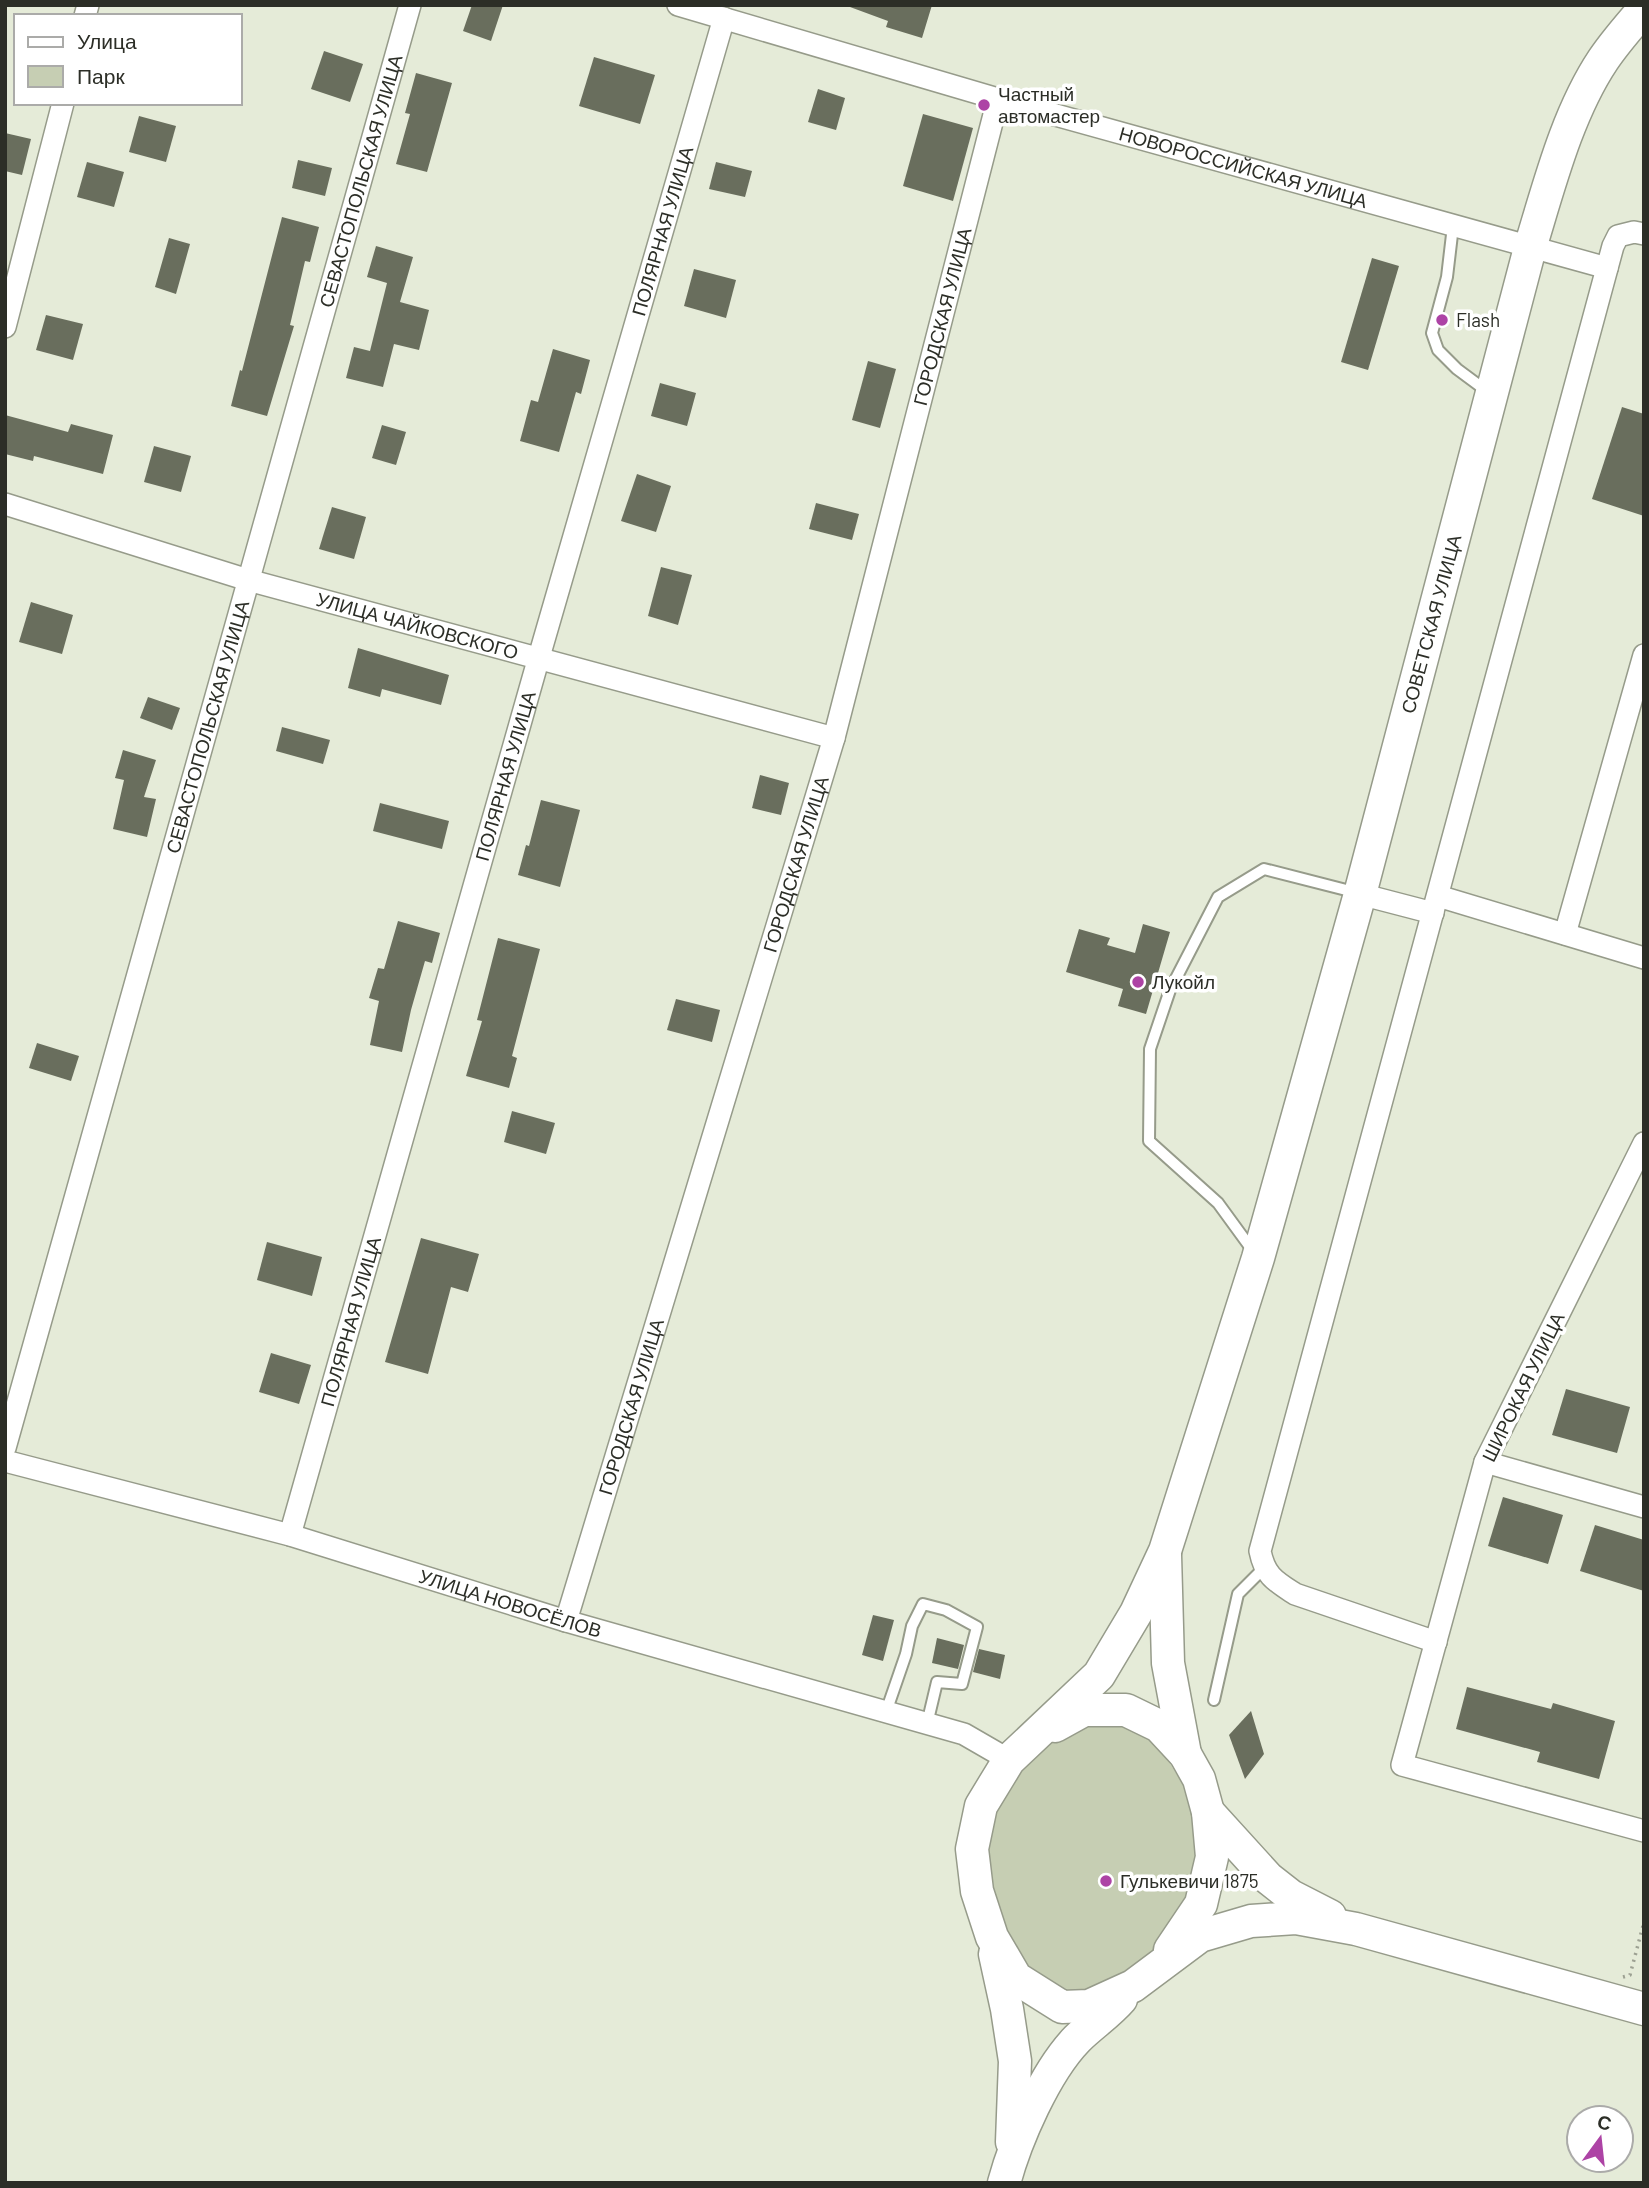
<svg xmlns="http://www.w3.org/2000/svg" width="1649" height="2188" viewBox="0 0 1649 2188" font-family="Barlow,sans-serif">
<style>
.green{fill:#c6ceb3}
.building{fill:#696e5d}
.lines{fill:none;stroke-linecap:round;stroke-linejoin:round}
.service-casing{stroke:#969b8a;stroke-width:14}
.minor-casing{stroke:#969b8a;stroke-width:24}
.secondary-casing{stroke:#969b8a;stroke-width:35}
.path{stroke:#9da193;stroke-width:3.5;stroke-dasharray:2 5;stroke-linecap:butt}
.service{stroke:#fff;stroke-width:10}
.minor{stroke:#fff;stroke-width:21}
.secondary{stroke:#fff;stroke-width:32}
.poi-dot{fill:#ad43a5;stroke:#fff;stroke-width:2.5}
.labels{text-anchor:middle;stroke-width:7;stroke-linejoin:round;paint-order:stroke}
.poi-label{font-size:19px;fill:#2c2e27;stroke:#fff;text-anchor:start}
.street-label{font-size:19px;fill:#2c2e27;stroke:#fff}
</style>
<rect width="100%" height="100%" fill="#e5ebd8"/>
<!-- green -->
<polygon class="green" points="1114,1721 1152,1740 1166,1757 1190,1796 1197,1817 1198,1884 1157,1950 1089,1998 1042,1990 994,1914 985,1826 1025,1762 1057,1737 1088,1724"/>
<!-- building -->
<g class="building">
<polygon points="472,5 503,5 491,41 463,31"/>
<polygon points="851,5 932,5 922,38 886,27 888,21 850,7"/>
<polygon points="324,51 363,64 350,102 311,89"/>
<polygon points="594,57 655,75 640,124 579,106"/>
<polygon points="416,73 452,83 427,172 396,164 410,114 405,113"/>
<polygon points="818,89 845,98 836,130 808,122"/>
<polygon points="923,114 973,128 953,201 903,186"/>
<polygon points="139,116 176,126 166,162 129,152"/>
<polygon points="5,133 31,139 22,175 5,171"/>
<polygon points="298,160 332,168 325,196 292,188"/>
<polygon points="87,162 124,172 114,207 77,197"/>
<polygon points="716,162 752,171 745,197 709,189"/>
<polygon points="282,217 319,227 310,262 305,261 290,325 294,326 267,416 231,406 240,370 242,371"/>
<polygon points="169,238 190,244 176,294 155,287"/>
<polygon points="376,246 413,257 400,302 429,310 419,350 394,344 383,387 346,378 354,347 370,351 387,283 367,277"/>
<polygon points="1372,258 1399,266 1368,370 1341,362"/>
<polygon points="694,269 736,280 726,318 684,306"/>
<polygon points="46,315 83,324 73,360 36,350"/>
<polygon points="553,349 590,360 581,394 576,392 559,452 520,441 531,400 538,402"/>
<polygon points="868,361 896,369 880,428 852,420"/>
<polygon points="660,383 696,393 687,426 651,416"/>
<polygon points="1622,407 1644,414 1644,516 1592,499"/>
<polygon points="5,415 68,432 71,424 113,435 103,474 34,456 33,461 5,454"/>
<polygon points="382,425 406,432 396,465 372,458"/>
<polygon points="154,446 191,456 181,492 144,482"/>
<polygon points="637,474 671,486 656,532 621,521"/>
<polygon points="816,503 859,514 852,540 809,529"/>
<polygon points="332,507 366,517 354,559 319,549"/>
<polygon points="661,567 692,575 678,625 648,616"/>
<polygon points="31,602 73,615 62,654 19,642"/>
<polygon points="358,648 449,675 441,705 382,689 380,697 348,688"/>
<polygon points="148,697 180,708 172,730 140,718"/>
<polygon points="282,727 330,740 323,764 276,751"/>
<polygon points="123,750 156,760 144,797 156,799 147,837 113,829 124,780 115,778"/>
<polygon points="760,775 789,783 781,815 752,808"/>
<polygon points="541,800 580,810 560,887 518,875 526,845 529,846"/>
<polygon points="380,803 449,821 442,849 373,831"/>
<polygon points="398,921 440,933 432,963 425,961 411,1010 402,1052 370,1045 379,1001 369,998 378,968 384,969"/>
<polygon points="1143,924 1170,932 1146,1014 1118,1006 1123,989 1066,972 1079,929 1110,938 1107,945 1135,953"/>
<polygon points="498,938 540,949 512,1056 517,1058 509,1088 466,1076 482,1021 477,1020"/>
<polygon points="676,999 720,1010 712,1042 667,1030"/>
<polygon points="37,1043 79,1056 71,1081 29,1068"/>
<polygon points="512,1111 555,1123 546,1154 504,1142"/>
<polygon points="421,1238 479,1254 468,1292 451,1287 428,1374 385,1362"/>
<polygon points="267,1242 322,1257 312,1296 257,1280"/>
<polygon points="271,1353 311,1365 299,1404 259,1392"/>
<polygon points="1566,1389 1630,1407 1617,1453 1552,1435"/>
<polygon points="1503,1497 1563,1515 1548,1564 1488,1546"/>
<polygon points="1595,1525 1644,1540 1644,1591 1580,1571"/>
<polygon points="873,1615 894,1620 883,1661 862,1655"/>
<polygon points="937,1638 964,1645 958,1669 932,1663"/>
<polygon points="979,1649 1005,1655 1000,1679 973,1672"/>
<polygon points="1467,1687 1551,1709 1553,1703 1615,1721 1599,1779 1537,1762 1540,1752 1456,1729"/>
<polygon points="1251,1711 1264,1754 1245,1779 1229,1735"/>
</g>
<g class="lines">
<!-- service casing -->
<g class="service-casing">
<g id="service">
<polyline points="1453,226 1447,277 1432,333 1438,350 1457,369 1488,392"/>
<polyline points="1253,1251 1218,1203 1149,1141 1150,1049 1170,990 1218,897 1264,869 1358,893"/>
<polyline points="1214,1700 1238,1594 1264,1568"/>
<polyline points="886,1712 906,1654 912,1626 923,1604 946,1610 977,1627 962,1684 937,1682 927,1724"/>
</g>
</g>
<!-- minor casing -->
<g class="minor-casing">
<g id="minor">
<path id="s1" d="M678 5 998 99 1607 268"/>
<polyline points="85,16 88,5"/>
<polyline points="5,327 63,103"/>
<path id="s2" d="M5 504 248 580 834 738"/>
<polyline points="1360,894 1433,913"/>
<polyline points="1438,896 1644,958"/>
<polyline points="1565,934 1644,655"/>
<polyline points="1644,1143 1485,1462 1402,1765 1644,1831"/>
<path id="s3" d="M5 1448 410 5"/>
<path id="s4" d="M5 1461 290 1535 566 1621 964 1734 1009 1760"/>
<polyline points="1485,1462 1644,1507"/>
<path id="s5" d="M290 1535 539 657 724 18"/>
<path id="s6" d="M566 1621 834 738 998 99"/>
<path d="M1436 1642 1295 1594C1275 1581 1265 1576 1260 1551L1613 246 1618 236 1634 232 1644 234"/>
</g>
</g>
<!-- secondary casing -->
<g class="secondary-casing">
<g id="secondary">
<path d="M1644 9C1630 25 1615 42 1603 60 1567 114 1549 186 1530 248L1360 894 1258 1258 1165 1551 1136 1613 1099 1675 1009 1760 981 1806 972 1849 977 1891 992 1937 1016 1978 1062 2007 1089 2006 1133 1986 1200 1936 1251 1921 1296 1918 1356 1929 1644 2009"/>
<polyline points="1165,1555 1168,1663 1185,1754"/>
<polyline points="1055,1726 1084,1710 1126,1710 1159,1726 1185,1754 1199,1779 1208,1812 1212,1857 1201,1904 1170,1950"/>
<polyline points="1208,1812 1268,1878 1291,1896 1330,1916"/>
<polyline points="995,1954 1007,2009 1015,2061 1012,2142"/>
<path d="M1004 2183C1016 2139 1045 2072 1077 2039 1091 2025 1108 2014 1121 1999"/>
</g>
</g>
<!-- path -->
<polyline class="path" points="1623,1977 1630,1975 1644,1922"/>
<!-- service -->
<use href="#service" class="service"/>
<!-- minor -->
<use href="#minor" class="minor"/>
<!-- secondary -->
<use href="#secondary" class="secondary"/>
</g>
<!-- markers -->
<g class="poi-dot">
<circle cx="984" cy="105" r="7"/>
<circle cx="1442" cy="320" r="7"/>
<circle cx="1138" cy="982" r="7"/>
<circle cx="1106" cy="1881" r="7"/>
</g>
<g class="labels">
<!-- poi labels -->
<g class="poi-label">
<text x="998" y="101">Частный<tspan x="998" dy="22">автомастер</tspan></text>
<text x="1456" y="327">Flash</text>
<text x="1152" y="989">Лукойл</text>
<text x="1120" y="1888">Гулькевичи 1875</text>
</g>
<!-- street labels -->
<g class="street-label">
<text dy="7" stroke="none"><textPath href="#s1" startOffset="588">НОВОРОССИЙСКАЯ УЛИЦА</textPath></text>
<text dy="7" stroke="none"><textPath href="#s3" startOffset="1316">СЕВАСТОПОЛЬСКАЯ УЛИЦА</textPath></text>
<text dy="7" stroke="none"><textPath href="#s5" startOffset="1356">ПОЛЯРНАЯ УЛИЦА</textPath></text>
<text dy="7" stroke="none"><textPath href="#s6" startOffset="1358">ГОРОДСКАЯ УЛИЦА</textPath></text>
<text transform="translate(1431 624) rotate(-75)" y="7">СОВЕТСКАЯ УЛИЦА</text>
<text dy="7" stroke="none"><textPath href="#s2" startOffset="430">УЛИЦА ЧАЙКОВСКОГО</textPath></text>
<text dy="7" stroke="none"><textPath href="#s3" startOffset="749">СЕВАСТОПОЛЬСКАЯ УЛИЦА</textPath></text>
<text dy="7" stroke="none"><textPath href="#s5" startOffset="789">ПОЛЯРНАЯ УЛИЦА</textPath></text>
<text dy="7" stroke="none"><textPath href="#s6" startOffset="791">ГОРОДСКАЯ УЛИЦА</textPath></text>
<text dy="7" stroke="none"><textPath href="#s5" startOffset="222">ПОЛЯРНАЯ УЛИЦА</textPath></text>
<text transform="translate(1523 1387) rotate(-64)" y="7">ШИРОКАЯ УЛИЦА</text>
<text dy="7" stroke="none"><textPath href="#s6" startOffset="224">ГОРОДСКАЯ УЛИЦА</textPath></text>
<text dy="7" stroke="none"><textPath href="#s4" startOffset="525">УЛИЦА НОВОСЁЛОВ</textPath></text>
</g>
</g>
<!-- border -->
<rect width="1649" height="2188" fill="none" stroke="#2c2e27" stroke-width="14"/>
<!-- legend -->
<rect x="14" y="14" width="228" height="91" fill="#ffffff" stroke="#ababa9" stroke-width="2"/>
<rect x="28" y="37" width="35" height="10" fill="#ffffff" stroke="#ababa9" stroke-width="2"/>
<text x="77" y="49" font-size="21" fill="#2c2e27">Улица</text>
<rect x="28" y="66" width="35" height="21" fill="#c6ceb3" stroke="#ababa9" stroke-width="2"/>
<text x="77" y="84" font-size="21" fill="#2c2e27">Парк</text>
<!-- north arrow -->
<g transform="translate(1600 2139) rotate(15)"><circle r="33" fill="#ffffff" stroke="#ababa9" stroke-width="2"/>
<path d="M0-5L12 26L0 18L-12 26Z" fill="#ad43a5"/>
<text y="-10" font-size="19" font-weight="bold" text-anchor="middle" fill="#2c2e27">С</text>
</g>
</svg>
